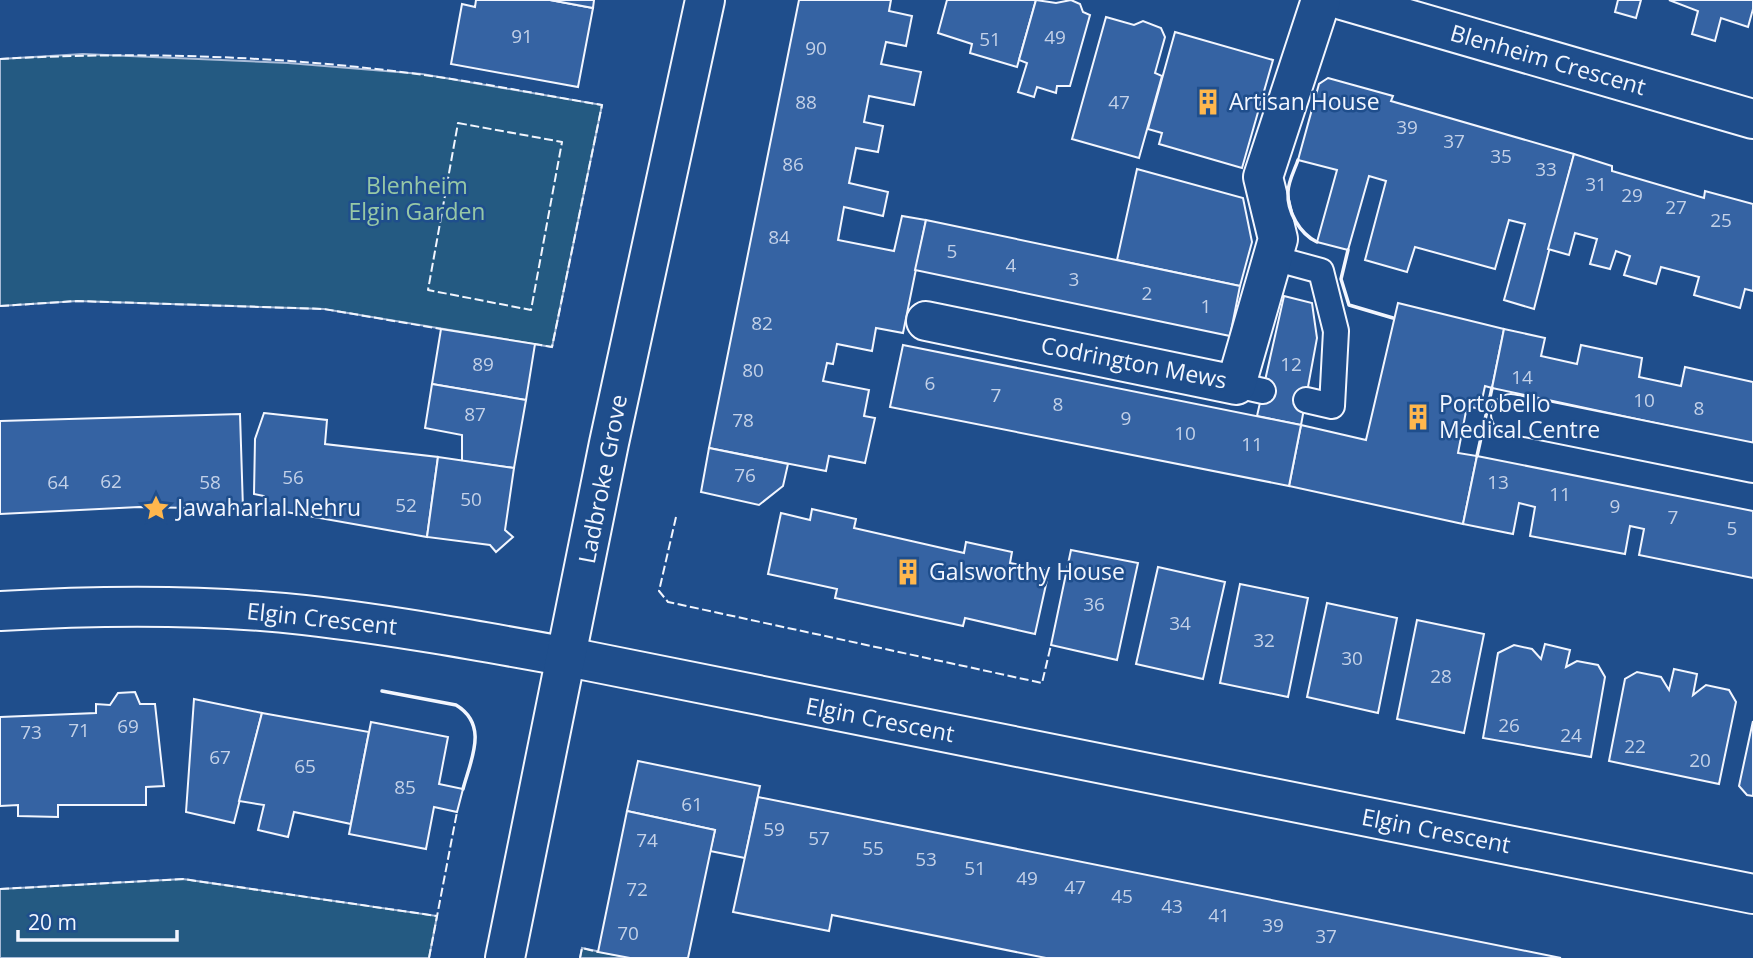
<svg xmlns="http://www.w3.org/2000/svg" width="1753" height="958" viewBox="0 0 1753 958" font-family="'Open Sans',sans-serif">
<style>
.green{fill:#245a82;stroke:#a8bbd7;stroke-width:2}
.building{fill:#3563a3;stroke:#f2f6ff;stroke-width:2}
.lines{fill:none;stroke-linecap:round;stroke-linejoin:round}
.lane-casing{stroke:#f2f6ff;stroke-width:28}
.street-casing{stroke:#f2f6ff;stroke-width:42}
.secondary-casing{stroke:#f2f6ff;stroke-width:42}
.lane{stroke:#1f4e8c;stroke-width:24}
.street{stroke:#1f4e8c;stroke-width:38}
.secondary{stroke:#1f4e8c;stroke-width:38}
.fence{stroke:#f2f6ff;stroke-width:2;stroke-dasharray:9 3.5;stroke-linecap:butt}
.wall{stroke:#f2f6ff;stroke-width:3.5}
.labels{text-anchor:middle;stroke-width:5;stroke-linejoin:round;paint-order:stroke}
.number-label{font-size:19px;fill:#c3d1e8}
.street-label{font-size:23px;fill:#f2f6ff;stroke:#1f4e8c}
.poi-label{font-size:23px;fill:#f2f6ff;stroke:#1f4e8c;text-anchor:start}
.park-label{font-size:23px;fill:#97c8a6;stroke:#1f4e8c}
</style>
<rect width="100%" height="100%" fill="#1f4e8c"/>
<!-- green -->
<g class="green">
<polygon points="83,54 288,63 422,74 602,105 552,347 324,309 77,301 0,306 0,59"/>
<polygon points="183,879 437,916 429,958 0,958 0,889"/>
<polygon points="582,948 630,958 580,958"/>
</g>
<!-- building -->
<g class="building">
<polygon points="476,0 550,0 593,8 578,87 451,64 462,4 475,7"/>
<polygon points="550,0 594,0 593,8"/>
<polygon points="799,0 891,0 889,11 912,16 906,46 886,42 881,64 921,72 914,105 869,96 864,122 883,126 878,152 856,148 849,183 888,192 883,216 844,207 838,240 894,251 902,216 926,220 903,333 876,328 872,351 837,344 833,364 827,363 823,381 869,390 864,416 875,418 865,463 829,456 826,471 709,448"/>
<polygon points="947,0 1036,0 1017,67 970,53 972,44 938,33"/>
<polygon points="1036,0 1056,3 1071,0 1080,4 1083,12 1090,15 1070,86 1057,86 1056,93 1037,87 1034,97 1018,92 1027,63 1019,60"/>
<polygon points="1618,0 1641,0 1636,18 1615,12"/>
<polygon points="1669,0 1753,0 1753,9 1748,27 1721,18 1715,41 1692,34 1698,11"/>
<polygon points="1106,17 1134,25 1143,21 1161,28 1165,37 1155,73 1162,76 1139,158 1072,139"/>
<polygon points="1175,32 1273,60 1242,168 1159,144 1162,133 1148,129"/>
<polygon points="1328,78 1393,96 1391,101 1574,154 1534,309 1504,300 1525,224 1509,220 1495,269 1415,247 1407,272 1365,260 1386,181 1369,176 1348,250 1317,242 1337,170 1298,160 1319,84"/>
<polygon points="1574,154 1612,166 1612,171 1704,198 1705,191 1753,204 1753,291 1745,289 1740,308 1694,295 1699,277 1661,267 1656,284 1624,275 1630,256 1616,251 1610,269 1590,264 1597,239 1575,233 1569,255 1548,249"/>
<polygon points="1137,169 1243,198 1252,242 1240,286 1117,260"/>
<polygon points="926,220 1240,286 1230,336 915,270"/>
<polygon points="1284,296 1312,303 1317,338 1301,425 1257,416"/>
<polygon points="1398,303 1504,329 1492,388 1485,386 1480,409 1467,406 1458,453 1477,456 1463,524 1289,486 1301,425 1366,440"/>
<polygon points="441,329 535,344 526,400 432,384"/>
<polygon points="1504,329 1545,338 1541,356 1577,364 1581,345 1642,358 1639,377 1681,386 1685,367 1753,382 1753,444 1492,388"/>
<polygon points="903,345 1301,425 1289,486 890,407"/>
<polygon points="432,384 526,400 514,468 462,461 462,435 425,428"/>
<polygon points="264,413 327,420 325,444 438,457 427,537 263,508 264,496 254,494 255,439"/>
<polygon points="240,414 243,509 139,507 0,514 0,421"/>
<polygon points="709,448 788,464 783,486 759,505 701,492"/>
<polygon points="1477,456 1753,511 1753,578 1639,555 1644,529 1630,526 1625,554 1530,536 1535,507 1519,503 1513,534 1463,524"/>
<polygon points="438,457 514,468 505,530 513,537 496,552 490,545 427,537"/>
<polygon points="812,509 856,519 854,528 964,553 966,542 1012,552 1010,563 1049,571 1035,634 965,618 963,626 835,598 837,589 768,574 781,513 810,520"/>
<polygon points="1071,550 1138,563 1117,660 1051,645"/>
<polygon points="1158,567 1225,582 1203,679 1136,664"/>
<polygon points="1240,584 1308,598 1288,697 1220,683"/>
<polygon points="1327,603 1397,618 1378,713 1307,697"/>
<polygon points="1417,620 1484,634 1464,733 1397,719"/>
<polygon points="1545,644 1570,650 1566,667 1577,661 1598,665 1605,677 1591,757 1483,738 1498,653 1514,645 1532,649 1541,659"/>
<polygon points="1674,669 1697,674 1693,695 1706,685 1729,690 1736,702 1719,784 1609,761 1625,679 1637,672 1661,677 1669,690"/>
<polygon points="135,692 140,704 155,704 164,786 146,787 146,805 58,805 58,817 18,816 18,805 0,806 0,717 96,713 96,704 110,705 118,693"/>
<polygon points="194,699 262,713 234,823 186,812"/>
<polygon points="262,713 369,732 351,824 294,812 288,837 258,830 264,805 239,801"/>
<polygon points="1753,721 1753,796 1747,795 1739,786"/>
<polygon points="371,722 448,737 439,784 463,789 457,812 434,807 426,849 349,834"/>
<polygon points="638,761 760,786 745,858 710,851 715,830 627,811"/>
<polygon points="758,797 1561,958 1046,958 832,915 829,931 733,912"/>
<polygon points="627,811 715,830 688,958 630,958 598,952"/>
</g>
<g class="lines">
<!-- lane casing -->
<g class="lane-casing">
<g id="lane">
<polyline points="1273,258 1321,271 1336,331 1332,406 1306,400"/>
<polyline points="1236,385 1263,391"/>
</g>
</g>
<!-- street casing -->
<g class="street-casing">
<g id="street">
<polyline points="1342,0 1753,119"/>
<polyline points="926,321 1236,385 1278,239 1263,177 1321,0"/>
<polyline points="1511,414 1753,463"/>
<path d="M0 611C101 605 203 604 304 615 392 625 480 641 568 657"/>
</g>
</g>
<!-- secondary casing -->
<g class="secondary-casing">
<g id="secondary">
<polyline points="568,657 1753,894"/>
<polyline points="505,958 609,443 705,0"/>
</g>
</g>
<!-- lane -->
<use href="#lane" class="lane"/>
<!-- street -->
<use href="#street" class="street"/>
<!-- secondary -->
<use href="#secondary" class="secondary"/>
<!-- fence -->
<g class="fence">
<path d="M0 59C137 51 288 56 424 75 483 83 543 95 602 105L552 347 535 344"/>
<polygon points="458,123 562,142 531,310 428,290"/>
<polyline points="0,306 77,301 324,309 441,329"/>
<polyline points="676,517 659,591 668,602 1042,683 1051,645"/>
<polyline points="0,889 183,879 437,916"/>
<polyline points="429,958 457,812"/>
<polyline points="580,958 582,948 598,952"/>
</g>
<!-- wall -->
<g class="wall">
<path d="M1298 160C1295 169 1288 182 1288 192 1287 212 1300 234 1317 242"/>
<polyline points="1348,250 1341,279 1349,305 1393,318"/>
<polyline points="1477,456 1492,388"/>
<path d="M382 691 456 705C489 725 471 759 463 789"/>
</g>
</g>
<!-- icons -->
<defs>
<g id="building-bare" transform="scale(2.1)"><path d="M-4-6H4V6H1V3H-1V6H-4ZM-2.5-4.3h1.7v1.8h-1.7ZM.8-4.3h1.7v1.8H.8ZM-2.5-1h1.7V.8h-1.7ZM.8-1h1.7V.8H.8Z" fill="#ffb74d" stroke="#1f4e8c" stroke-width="2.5" paint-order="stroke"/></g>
<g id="sight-bare" transform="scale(2.1)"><path d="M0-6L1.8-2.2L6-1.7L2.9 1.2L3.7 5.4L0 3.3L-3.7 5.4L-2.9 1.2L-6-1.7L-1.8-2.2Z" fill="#ffb74d" stroke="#1f4e8c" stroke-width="2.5" paint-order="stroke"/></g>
</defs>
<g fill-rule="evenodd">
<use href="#building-bare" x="1208" y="102"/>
<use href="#building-bare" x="1418" y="417"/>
<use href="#sight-bare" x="156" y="508"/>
<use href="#building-bare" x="908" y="572"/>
</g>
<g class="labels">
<!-- number labels -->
<g class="number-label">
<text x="522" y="43">91</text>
<text x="1055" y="44">49</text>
<text x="990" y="46">51</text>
<text x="816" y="55">90</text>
<text x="806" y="109">88</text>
<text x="1119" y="109">47</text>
<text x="1407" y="134">39</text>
<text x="1454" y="148">37</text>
<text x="1501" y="163">35</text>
<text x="793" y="171">86</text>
<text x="1546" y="176">33</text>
<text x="1596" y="191">31</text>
<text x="1632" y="202">29</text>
<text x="1676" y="214">27</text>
<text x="1721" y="227">25</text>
<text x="779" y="244">84</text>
<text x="952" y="258">5</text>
<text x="1011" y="272">4</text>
<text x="1074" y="286">3</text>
<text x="1147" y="300">2</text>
<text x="1206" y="313">1</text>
<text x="762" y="330">82</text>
<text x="483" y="371">89</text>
<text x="1291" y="371">12</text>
<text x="753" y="377">80</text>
<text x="1522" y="384">14</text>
<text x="930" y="390">6</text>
<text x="996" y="402">7</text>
<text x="1644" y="407">10</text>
<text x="1058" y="411">8</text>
<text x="1699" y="415">8</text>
<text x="475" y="421">87</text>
<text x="1126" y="425">9</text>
<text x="743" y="427">78</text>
<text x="1185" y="440">10</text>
<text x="1252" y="451">11</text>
<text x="745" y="482">76</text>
<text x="293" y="484">56</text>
<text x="111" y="488">62</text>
<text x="58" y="489">64</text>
<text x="210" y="489">58</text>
<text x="1498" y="489">13</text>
<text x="1560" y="501">11</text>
<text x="471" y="506">50</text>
<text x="406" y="512">52</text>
<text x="1615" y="513">9</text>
<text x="1673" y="524">7</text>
<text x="1732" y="535">5</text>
<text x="1094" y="611">36</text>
<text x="1180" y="630">34</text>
<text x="1264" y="647">32</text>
<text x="1352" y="665">30</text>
<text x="1441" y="683">28</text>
<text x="1509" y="732">26</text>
<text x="128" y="733">69</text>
<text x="79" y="737">71</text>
<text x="31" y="739">73</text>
<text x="1571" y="742">24</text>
<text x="1635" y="753">22</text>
<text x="220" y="764">67</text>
<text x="1700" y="767">20</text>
<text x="305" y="773">65</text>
<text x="405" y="794">85</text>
<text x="692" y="811">61</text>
<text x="774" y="836">59</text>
<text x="819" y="845">57</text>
<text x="647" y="847">74</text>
<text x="873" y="855">55</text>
<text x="926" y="866">53</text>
<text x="975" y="875">51</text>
<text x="1027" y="885">49</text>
<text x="1075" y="894">47</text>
<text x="637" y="896">72</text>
<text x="1122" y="903">45</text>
<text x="1172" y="913">43</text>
<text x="1219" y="922">41</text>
<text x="1273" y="932">39</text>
<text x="628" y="940">70</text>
<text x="1326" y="943">37</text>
</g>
<!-- street labels -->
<g class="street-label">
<text transform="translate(1548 60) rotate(16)" y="8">Blenheim Crescent</text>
<text transform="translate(1134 363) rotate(11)" y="8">Codrington Mews</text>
<text transform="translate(603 479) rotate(-79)" y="8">Ladbroke Grove</text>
<text transform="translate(322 619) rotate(6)" y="8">Elgin Crescent</text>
<text transform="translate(880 720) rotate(11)" y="8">Elgin Crescent</text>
<text transform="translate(1436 831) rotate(11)" y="8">Elgin Crescent</text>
</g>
<!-- poi labels -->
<g class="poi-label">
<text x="1229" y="110">Artisan House</text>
<text x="1439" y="412">Portobello<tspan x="1439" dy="26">Medical Centre</tspan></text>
<text x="177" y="516">Jawaharlal Nehru</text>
<text x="929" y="580">Galsworthy House</text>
</g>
<!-- park labels -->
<g class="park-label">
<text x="417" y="194">Blenheim<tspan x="417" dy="26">Elgin Garden</tspan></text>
</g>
</g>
<!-- scale -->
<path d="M18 930v10h159v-10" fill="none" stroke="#f2f6ff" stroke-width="3.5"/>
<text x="28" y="930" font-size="21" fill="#f2f6ff" stroke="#1f4e8c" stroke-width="5" paint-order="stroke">20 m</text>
</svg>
